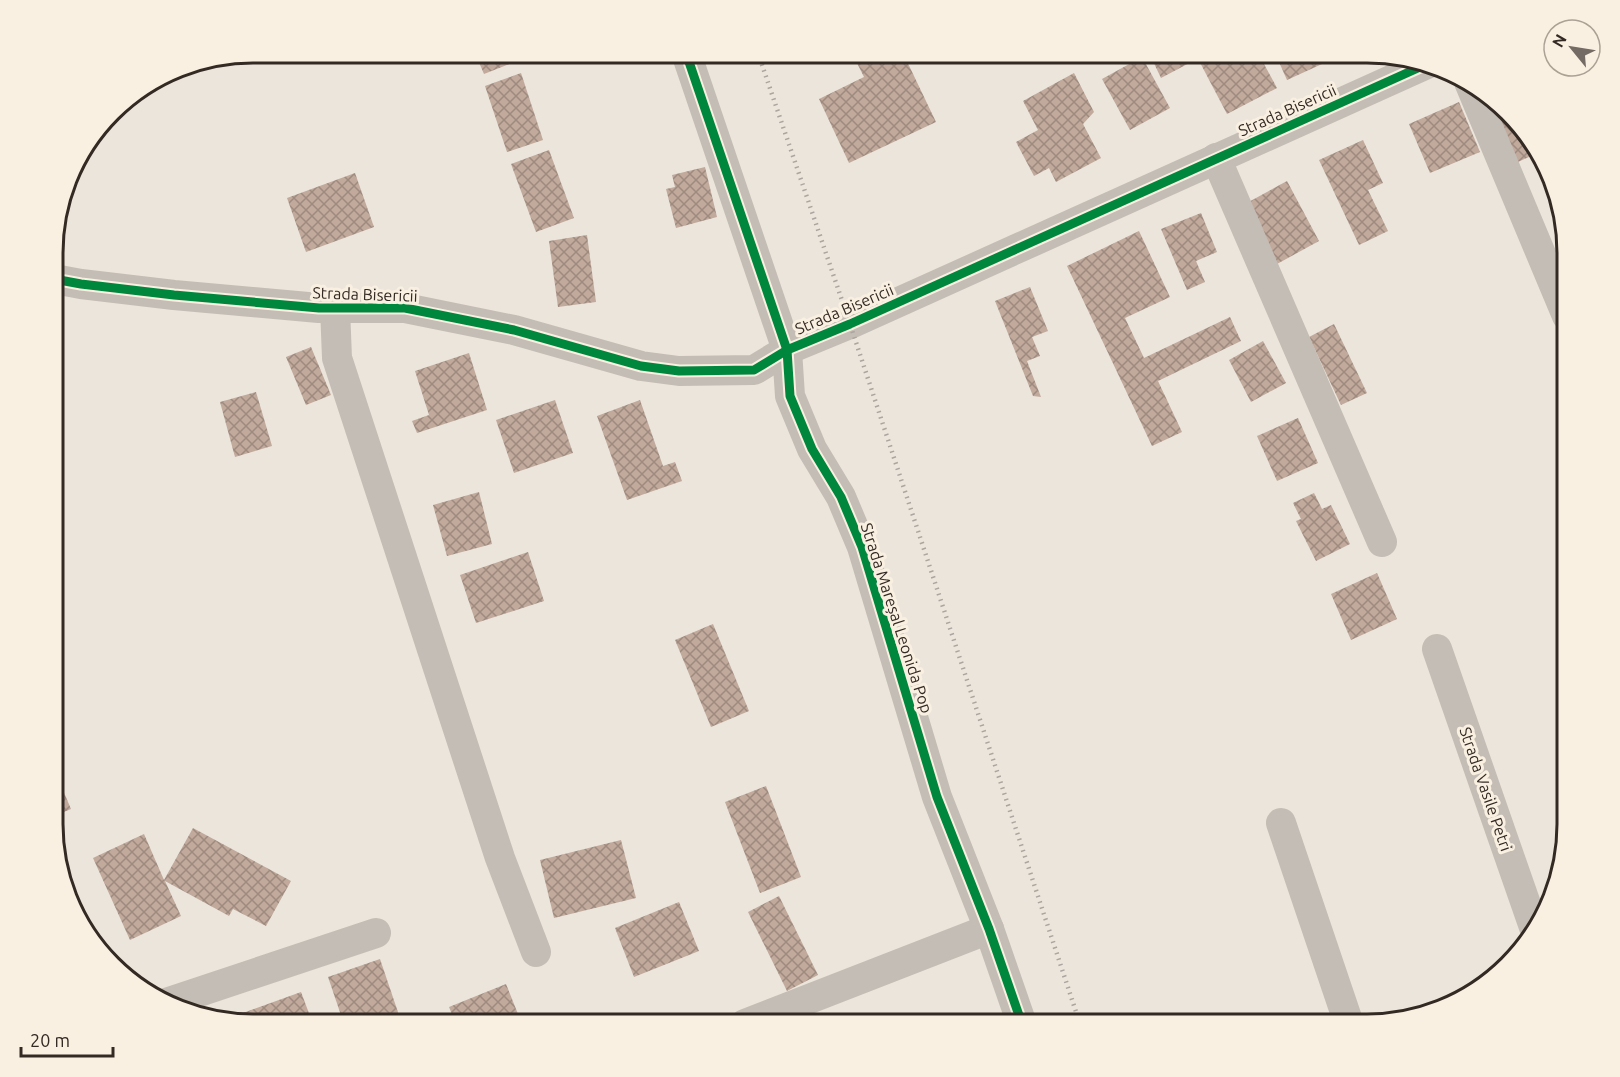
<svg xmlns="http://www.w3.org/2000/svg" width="1620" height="1077" viewBox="0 0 1620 1077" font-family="Ubuntu,sans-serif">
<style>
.building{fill:url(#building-cross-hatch)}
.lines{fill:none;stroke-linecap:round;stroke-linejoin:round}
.minor{stroke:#c4bdb5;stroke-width:30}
.rail{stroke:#aca59f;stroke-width:4.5;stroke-dasharray:1.5 4.5;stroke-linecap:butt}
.cycleway-casing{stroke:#faf0e1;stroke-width:13}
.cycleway{stroke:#00873e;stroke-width:9}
.labels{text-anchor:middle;stroke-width:6;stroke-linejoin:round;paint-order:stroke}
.street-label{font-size:16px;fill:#342a24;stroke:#faf0e1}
.rim{fill:none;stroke:#342a24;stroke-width:3}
</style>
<defs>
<pattern id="building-cross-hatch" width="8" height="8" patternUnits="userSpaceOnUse" patternTransform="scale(1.5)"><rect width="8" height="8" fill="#c1a99c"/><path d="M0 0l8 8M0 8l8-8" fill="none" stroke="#9e8a7f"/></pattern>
</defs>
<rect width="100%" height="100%" fill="#ece5db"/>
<!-- building -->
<g class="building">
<polygon points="475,53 520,53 522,59 484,74"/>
<polygon points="852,53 903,53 936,122 849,163 819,99 864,77"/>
<polygon points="1149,53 1194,53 1197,59 1161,78"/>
<polygon points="1195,53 1258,53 1277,88 1227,114"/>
<polygon points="1275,53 1330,53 1333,59 1287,80"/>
<polygon points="1142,57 1170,108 1130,130 1102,79"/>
<polygon points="521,73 543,140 507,152 485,86"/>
<polygon points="1074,73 1094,112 1083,124 1101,158 1056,182 1049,168 1034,176 1016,142 1038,130 1023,101"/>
<polygon points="1492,101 1540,152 1518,162"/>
<polygon points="1459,102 1480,152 1430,173 1409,124"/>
<polygon points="1363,140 1383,183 1368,190 1388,231 1359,245 1319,160"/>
<polygon points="549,150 574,218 536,232 511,164"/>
<polygon points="705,167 717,217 676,228 666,189 675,187 672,175"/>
<polygon points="355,173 374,227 306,252 287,198"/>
<polygon points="1287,181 1319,241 1277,264 1245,204"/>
<polygon points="1201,213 1217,252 1196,261 1205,282 1187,290 1161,229"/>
<polygon points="1139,231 1170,297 1125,318 1144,358 1230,317 1241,341 1158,381 1182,432 1152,446 1067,266"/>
<polygon points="587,235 596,302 558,307 549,241"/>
<polygon points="1030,287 1048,331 1032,337 1040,356 1027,361 1041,397 1033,396 995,301"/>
<polygon points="1334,324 1367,393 1341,405 1309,337"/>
<polygon points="1263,341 1286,383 1251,402 1229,360"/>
<polygon points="311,347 331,395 306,405 286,357"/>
<polygon points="469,353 487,410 417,433 412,421 429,415 415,371"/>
<polygon points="256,392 272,446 235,457 220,402"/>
<polygon points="555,400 573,453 514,473 496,420"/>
<polygon points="640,400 663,466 675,462 682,481 627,500 597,416"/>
<polygon points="1298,418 1318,463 1277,481 1257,436"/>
<polygon points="479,492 492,544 447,556 433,505"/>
<polygon points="1314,493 1322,509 1331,505 1350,544 1316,561 1296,521 1301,519 1293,503"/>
<polygon points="528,552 544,601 476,623 460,575"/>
<polygon points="1377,573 1397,619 1351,640 1331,594"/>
<polygon points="713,624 749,711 711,727 675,640"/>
<polygon points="54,769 71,809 54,816"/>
<polygon points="766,786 801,877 760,893 725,802"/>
<polygon points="193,828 291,881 266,926 233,909 229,916 165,881 181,916 130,940 93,858 144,834 164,880"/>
<polygon points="621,840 636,898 554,918 540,860"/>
<polygon points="61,869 62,869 91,937 80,924"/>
<polygon points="779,896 818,975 787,991 748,912"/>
<polygon points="679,902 699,951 634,977 615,928"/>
<polygon points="380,959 402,1024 344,1024 328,977"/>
<polygon points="506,984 522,1024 456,1024 449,1007"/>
<polygon points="301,992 313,1024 243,1023 240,1014"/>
</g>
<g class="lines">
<!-- minor -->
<g class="minor">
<polyline points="686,53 787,350 790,396 812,449 841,497 862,547 937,797 989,929 1022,1024"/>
<polyline points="1469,82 1567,316"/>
<polyline points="1216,158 1382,542"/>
<polyline points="54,279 81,284 174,295 319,308 405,308 514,330 641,366 679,371 754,370 787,350 850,324 1429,63"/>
<polyline points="335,308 337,358 500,858 536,952"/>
<polyline points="1437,649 1535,930"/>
<polyline points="1281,823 1349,1024"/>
<polyline points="166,1003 376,933"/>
<polyline points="745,1024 989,929"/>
</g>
<!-- rail -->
<polyline class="rail" points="758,53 850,324 1080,1024"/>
<!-- cycleway casing -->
<g class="cycleway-casing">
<g id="cycleway">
<polyline points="686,53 787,350 790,396 812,449 841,497 862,547 937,797 989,929 1022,1024"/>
<polyline points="54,279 81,284 174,295 319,308 405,308 514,330 641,366 679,371 754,370 787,350 850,324 1429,63"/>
</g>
</g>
<!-- cycleway -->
<use href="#cycleway" class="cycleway"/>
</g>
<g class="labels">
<!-- street labels -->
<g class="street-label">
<text transform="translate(1287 110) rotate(-24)" y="6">Strada Bisericii</text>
<text transform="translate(365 294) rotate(2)" y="6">Strada Bisericii</text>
<text transform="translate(844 309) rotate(-23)" y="6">Strada Bisericii</text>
<text transform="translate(897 618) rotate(72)" y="6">Strada Mareșal Leonida Pop</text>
<text transform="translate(1486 789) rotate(71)" y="6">Strada Vasile Petri</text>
</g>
</g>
<!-- crop -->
<path d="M0 0H1620V1077H0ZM253 63H1367A190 190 0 0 1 1557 253V824A190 190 0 0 1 1367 1014H253A190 190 0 0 1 63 824V253A190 190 0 0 1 253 63Z" fill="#faf0e1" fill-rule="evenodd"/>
<path class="rim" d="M253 63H1367A190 190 0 0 1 1557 253V824A190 190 0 0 1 1367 1014H253A190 190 0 0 1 63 824V253A190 190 0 0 1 253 63Z"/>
<!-- north arrow -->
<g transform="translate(1572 48) rotate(300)"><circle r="28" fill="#faf0e1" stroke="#aba195" stroke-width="1.5"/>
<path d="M0-4.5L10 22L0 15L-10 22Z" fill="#746b64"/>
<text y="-9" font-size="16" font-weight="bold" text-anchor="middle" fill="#342a24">N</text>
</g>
<!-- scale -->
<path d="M21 1047v9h92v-9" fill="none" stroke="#342a24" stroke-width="3"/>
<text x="30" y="1047" font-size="18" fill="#342a24" stroke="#faf0e1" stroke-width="4.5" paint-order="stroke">20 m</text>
</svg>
